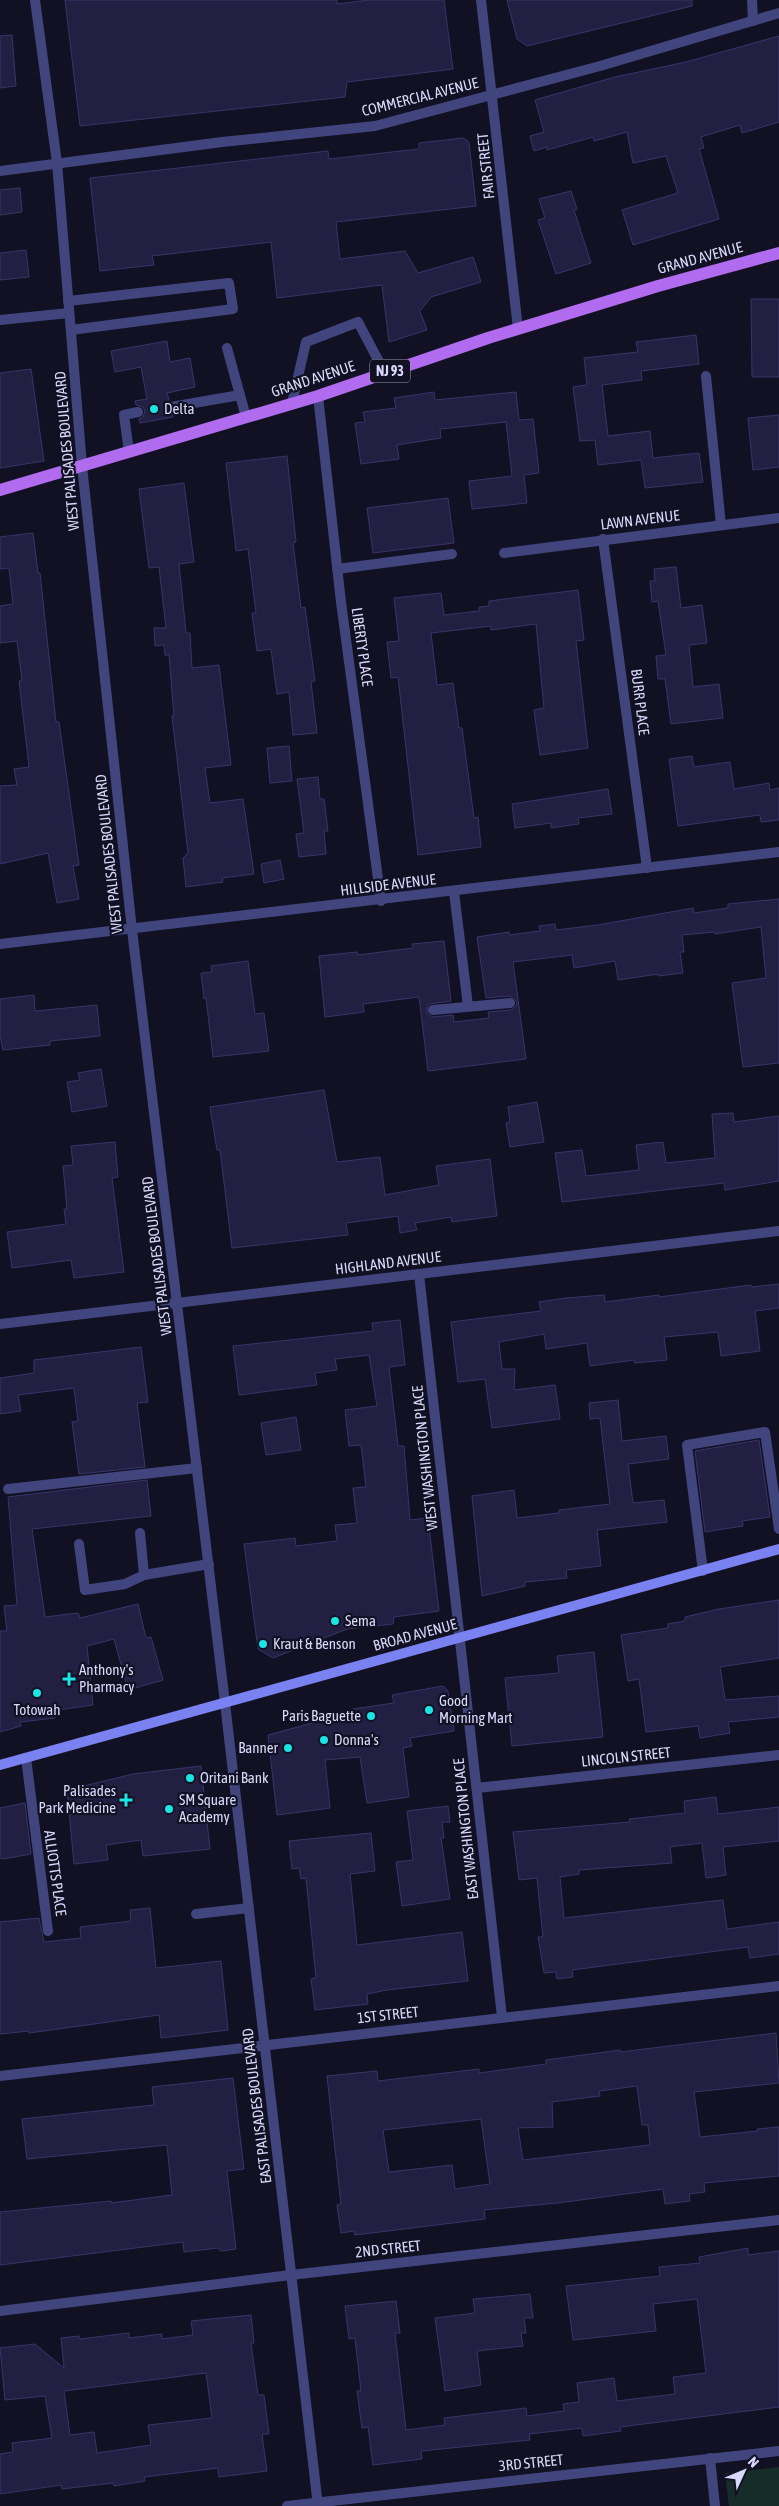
<svg xmlns="http://www.w3.org/2000/svg" width="779" height="2506" viewBox="0 0 779 2506" font-family="'Asap Condensed',sans-serif">
<style>
.green{fill:#152c29}
.building{fill:#231f42;stroke:#39346b;fill-rule:evenodd}
.lines{fill:none;stroke-linecap:round;stroke-linejoin:round}
.service{stroke:#41457d;stroke-width:10}
.minor{stroke:#41457d;stroke-width:10}
.secondary{stroke:#7982f0;stroke-width:10}
.primary{stroke:#b06bee;stroke-width:12}
.poi-dot{fill:#1ae4e4;stroke:#121123;stroke-width:2}
.labels{text-anchor:middle;stroke-width:4.5;stroke-linejoin:round;paint-order:stroke}
.shield{fill:#121123;stroke:#9d9cba;stroke-width:1}
.shield-label{font-size:14px;font-weight:bold;fill:#d8d8fb}
.street-label{font-size:15px;fill:#d8d8fb;stroke:#121123}
.poi-label{font-size:15px;fill:#d8d8fb;stroke:#121123;text-anchor:start}
</style>
<rect width="100%" height="100%" fill="#121123"/>
<!-- green -->
<polygon class="green" points="779,2467 779,2506 729,2506 725,2473"/>
<!-- building -->
<g class="building">
<polygon points="65,0 337,0 337,4 369,0 444,0 453,69 347,82 345,97 80,126"/>
<polygon points="507,0 692,0 692,6 527,46 517,39"/>
<polygon points="12,35 16,86 0,88 0,36"/>
<polygon points="779,36 779,122 742,133 740,125 701,137 704,148 699,149 719,219 633,245 622,210 678,193 666,156 633,163 627,132 594,141 593,137 547,150 547,147 534,151 530,136 544,132 535,100 615,77 686,62"/>
<polygon points="463,138 469,142 476,206 336,222 340,259 405,251 418,273 473,257 481,282 431,297 420,311 427,330 389,342 382,285 277,298 271,242 152,256 154,265 100,271 90,178 328,151 329,159 419,149 419,143"/>
<polygon points="20,188 22,212 0,215 0,190"/>
<polygon points="571,191 577,209 574,210 591,263 556,274 538,220 545,218 539,199"/>
<polygon points="26,250 29,277 0,280 0,253"/>
<polygon points="751,299 779,299 779,377 752,377"/>
<polygon points="696,335 699,364 641,371 642,380 602,385 608,436 650,431 653,458 699,453 703,482 645,488 641,460 598,465 595,440 580,441 573,387 587,385 584,358 638,352 636,342"/>
<polygon points="167,341 170,362 190,358 195,387 167,393 169,400 165,404 164,409 168,413 172,414 173,417 140,423 139,419 143,417 145,411 143,407 136,405 135,401 147,399 141,367 115,372 111,351"/>
<polygon points="31,369 44,461 0,468 0,373"/>
<polygon points="434,392 435,400 516,392 519,420 533,419 539,473 524,475 527,503 472,509 469,481 512,476 506,422 440,429 441,438 397,445 399,459 361,464 355,423 365,422 363,412 396,408 394,398"/>
<polygon points="779,415 779,467 753,470 748,418"/>
<polygon points="287,456 296,542 293,543 301,608 305,607 315,681 311,682 317,733 293,735 289,692 277,694 271,649 257,651 252,613 256,613 248,549 236,551 226,463"/>
<polygon points="184,483 194,562 179,564 186,633 190,633 192,668 219,665 231,765 205,768 210,803 243,799 254,874 222,878 223,882 186,887 183,858 188,853 172,716 174,716 169,655 165,655 164,645 155,646 154,628 166,628 159,567 149,568 139,489"/>
<polygon points="448,498 454,543 373,553 367,508"/>
<polygon points="33,533 38,573 40,573 56,722 59,722 79,865 73,866 79,899 57,903 48,853 0,864 0,786 17,785 14,769 29,767 19,681 22,680 17,641 0,643 0,606 13,604 9,568 0,569 0,537"/>
<polygon points="676,567 681,608 702,605 707,643 689,645 693,687 719,684 723,718 671,724 665,679 658,679 656,656 666,655 658,601 652,602 650,581 655,581 654,569"/>
<polygon points="578,590 584,640 576,641 588,748 540,755 534,710 544,708 536,624 491,630 491,626 431,633 437,685 453,683 459,728 462,728 474,818 478,817 481,847 418,855 398,677 391,678 387,642 399,641 394,598 441,593 444,615 479,611 479,607 489,606 489,601"/>
<polygon points="289,746 292,781 270,783 267,748"/>
<polygon points="692,756 694,767 730,762 734,789 769,783 770,790 779,788 779,820 761,822 760,815 678,826 669,759"/>
<polygon points="318,777 320,799 324,799 328,831 324,831 326,854 299,857 296,834 304,833 297,779"/>
<polygon points="608,789 612,814 578,818 579,824 551,828 551,823 515,828 512,804"/>
<polygon points="280,860 284,879 264,883 261,864"/>
<polygon points="779,899 779,1063 743,1067 732,983 766,978 761,927 715,934 714,932 682,935 684,952 680,952 683,973 658,976 658,974 618,980 615,961 574,968 572,955 513,962 526,1059 428,1071 419,997 363,1004 364,1012 325,1017 319,956 357,952 358,955 413,948 412,944 444,941 451,1001 429,1004 427,1008 427,1014 433,1017 453,1015 454,1022 489,1018 488,1012 511,1010 516,1006 517,1002 510,996 486,998 477,937 509,932 509,935 540,931 539,926 555,924 556,930 598,925 693,908 694,913 728,908 728,904"/>
<polygon points="248,961 255,1014 264,1013 269,1051 213,1057 206,998 204,999 201,973 212,972 211,966"/>
<polygon points="34,995 35,1011 97,1005 100,1036 50,1041 50,1045 3,1050 0,1035 0,999"/>
<polygon points="101,1069 107,1106 72,1112 67,1082 80,1080 78,1073"/>
<polygon points="324,1090 337,1162 380,1157 385,1195 439,1185 436,1166 490,1159 497,1216 452,1222 451,1217 415,1223 417,1230 400,1233 398,1216 346,1223 348,1235 232,1248 220,1150 217,1150 210,1107"/>
<polygon points="537,1102 544,1142 510,1147 506,1123 510,1122 508,1107"/>
<polygon points="733,1113 734,1122 779,1116 779,1181 725,1190 724,1183 562,1202 555,1153 582,1150 586,1176 639,1170 636,1145 663,1142 666,1163 715,1158 712,1114"/>
<polygon points="115,1142 118,1177 112,1178 124,1272 74,1278 71,1260 12,1268 7,1232 66,1224 64,1209 67,1209 63,1166 73,1165 71,1146"/>
<polygon points="779,1284 779,1308 755,1311 760,1351 721,1356 718,1332 664,1337 667,1360 635,1363 634,1360 590,1366 587,1343 546,1349 544,1334 499,1342 502,1369 515,1369 514,1390 555,1385 560,1419 492,1428 485,1379 458,1382 451,1322 541,1311 539,1302 566,1298 604,1295 605,1302 659,1295 659,1297 751,1285 752,1287"/>
<polygon points="400,1320 405,1365 389,1367 398,1446 404,1446 410,1520 428,1518 439,1611 394,1617 393,1624 347,1629 273,1658 258,1649 244,1544 295,1538 296,1546 337,1541 335,1525 357,1523 353,1488 366,1487 361,1445 349,1446 345,1410 377,1406 369,1355 335,1359 337,1370 315,1373 317,1385 239,1395 233,1346 373,1331 372,1323"/>
<polygon points="141,1347 148,1402 137,1403 145,1467 79,1474 72,1422 78,1421 74,1388 18,1395 21,1411 0,1414 0,1378 34,1373 34,1360"/>
<polygon points="618,1400 622,1441 666,1436 669,1459 628,1464 633,1503 664,1500 667,1522 597,1530 601,1566 566,1570 567,1578 525,1582 525,1586 482,1596 472,1496 514,1490 517,1518 559,1513 559,1510 610,1504 600,1418 590,1419 589,1403"/>
<polygon points="296,1417 301,1450 266,1455 261,1423"/>
<polygon points="759,1440 770,1517 742,1521 743,1526 705,1532 695,1451"/>
<polygon points="147,1480 151,1516 32,1529 45,1617 78,1613 80,1618 138,1604 146,1638 151,1637 163,1680 128,1690 114,1639 87,1646 93,1705 58,1710 55,1718 20,1722 21,1726 0,1732 0,1631 7,1631 4,1606 17,1605 8,1497"/>
<polygon points="779,1600 779,1658 720,1667 725,1700 779,1696 779,1717 728,1722 730,1733 700,1738 698,1726 646,1732 639,1679 628,1681 621,1635 668,1628 668,1624 685,1621 685,1617 719,1609"/>
<polygon points="594,1652 603,1737 512,1746 505,1678 559,1673 557,1656"/>
<polygon points="443,1686 448,1691 454,1731 410,1738 412,1746 403,1748 409,1797 367,1803 360,1757 325,1760 330,1808 277,1815 268,1735 338,1716 353,1709 394,1703 392,1695"/>
<polygon points="201,1766 210,1849 143,1856 141,1840 106,1845 108,1860 74,1864 67,1790 133,1774"/>
<polygon points="716,1797 718,1814 779,1807 779,1841 723,1847 726,1875 706,1878 702,1843 670,1847 672,1863 579,1870 579,1874 560,1877 564,1918 723,1900 727,1929 779,1922 779,1954 750,1958 748,1947 572,1970 573,1977 557,1979 556,1972 544,1973 538,1937 543,1937 537,1878 519,1880 513,1832 630,1822 629,1819 685,1813 684,1801"/>
<polygon points="25,1803 31,1854 3,1859 0,1858 0,1808"/>
<polygon points="448,1806 450,1822 442,1822 444,1838 441,1838 450,1899 402,1906 396,1862 413,1860 407,1811"/>
<polygon points="371,1833 375,1871 350,1874 357,1945 462,1932 468,1981 387,1990 367,1994 368,2004 315,2010 311,1979 316,1978 306,1878 301,1879 299,1868 292,1869 289,1841"/>
<polygon points="150,1908 156,1968 221,1961 228,2030 161,2038 159,2015 29,2033 29,2031 0,2034 0,1922 39,1918 44,1942 81,1938 80,1927 131,1921 130,1910"/>
<path d="M776 2033 779 2083 694 2092 700 2137 758 2131 757 2129 779 2127V2176L704 2183 705 2192 689 2194 690 2201 665 2204 663 2189 558 2203 484 2210 485 2219 355 2235 354 2231 341 2233 337 2205 341 2204 327 2076 377 2071 378 2081 479 2069V2073L546 2064V2060L620 2050V2052ZM637 2086 642 2125H648L650 2145 523 2160 518 2128 553 2127 552 2102 600 2096 599 2091ZM481 2119 490 2184 455 2189 452 2165 389 2172 383 2130Z"/>
<polygon points="233,2078 244,2169 227,2171 236,2249 221,2251 218,2248 184,2252 183,2242 0,2265 0,2212 111,2201 111,2203 172,2195 167,2145 27,2159 22,2119 154,2105 152,2087"/>
<polygon points="748,2248 748,2255 779,2251 779,2407 620,2427 621,2431 583,2436 582,2428 529,2434 530,2440 421,2451 422,2459 373,2465 368,2427 362,2428 357,2391 361,2391 355,2338 349,2339 345,2306 396,2301 400,2333 395,2333 406,2430 445,2425 444,2418 526,2408 527,2416 564,2411 563,2404 579,2402 577,2383 614,2378 617,2401 675,2394 673,2377 706,2373 697,2299 653,2304 656,2331 573,2340 566,2286 660,2276 659,2267 700,2263 699,2257"/>
<polygon points="530,2294 533,2318 524,2318 526,2333 521,2333 523,2346 477,2351 481,2385 445,2391 435,2318 475,2313 473,2299"/>
<path d="M251 2315 254 2343H251L258 2395H264L269 2434H262L267 2471 219 2477 218 2468 144 2477 145 2481 114 2486 113 2483 62 2489 61 2485 0 2494V2454L13 2452 12 2443 52 2438 45 2396 5 2400 0 2348 35 2344 64 2368 61 2338 79 2336 80 2339 129 2333V2338L162 2334V2339L193 2335 191 2321ZM206 2373 212 2418 148 2425 151 2445 97 2453 94 2432 70 2435 64 2391Z"/>
</g>
<g class="lines">
<!-- service -->
<g class="service">
<polyline points="752,0 753,21"/>
<polyline points="68,301 229,283 233,309 71,330"/>
<polyline points="0,320 69,313"/>
<polyline points="227,348 246,417"/>
<polyline points="706,376 721,525"/>
<polyline points="292,403 306,342 358,322 385,373"/>
<polyline points="171,407 240,395"/>
<polyline points="129,452 124,415 138,412"/>
<polyline points="337,569 452,554"/>
<polyline points="454,892 468,1006"/>
<polyline points="433,1010 510,1003"/>
<polyline points="8,1489 197,1468"/>
<polyline points="140,1533 144,1575"/>
<polyline points="79,1544 85,1590 125,1584 144,1575 209,1564"/>
<polyline points="703,1571 687,1445 765,1432 779,1529"/>
<polyline points="196,1914 249,1908"/>
<polyline points="710,2458 715,2506"/>
</g>
<!-- minor -->
<g class="minor">
<polyline points="35,0 57,163 82,466 132,930 225,1703 318,2506"/>
<polyline points="481,0 518,329"/>
<polyline points="0,171 222,142 375,126 600,66 779,13"/>
<polyline points="318,396 341,602 381,901"/>
<polyline points="603,539 647,868"/>
<polyline points="504,553 779,518"/>
<polyline points="0,944 779,852"/>
<polyline points="419,1274 502,2017"/>
<polyline points="0,1324 779,1231"/>
<polyline points="26,1758 48,1931"/>
<polyline points="477,1788 779,1755"/>
<polyline points="0,2076 779,1986"/>
<polyline points="0,2311 291,2275 779,2220"/>
<polyline points="287,2506 779,2451"/>
</g>
<!-- secondary -->
<polyline class="secondary" points="0,1765 779,1549"/>
<!-- primary -->
<polyline class="primary" points="0,490 318,396 488,338 658,286 779,253"/>
</g>
<!-- markers -->
<g class="poi-dot">
<circle cx="154" cy="409" r="5"/>
<circle cx="335" cy="1621" r="5"/>
<circle cx="263" cy="1644" r="5"/>
<path d="M66.5 1671.5h5v5h5v5h-5v5h-5v-5h-5v-5h5z"/>
<circle cx="37" cy="1693" r="5"/>
<circle cx="429" cy="1710" r="5"/>
<circle cx="371" cy="1716" r="5"/>
<circle cx="324" cy="1740" r="5"/>
<circle cx="288" cy="1748" r="5"/>
<circle cx="190" cy="1778" r="5"/>
<path d="M123.5 1792.5h5v5h5v5h-5v5h-5v-5h-5v-5h5z"/>
<circle cx="169" cy="1809" r="5"/>
</g>
<g class="labels">
<!-- shield labels -->
<rect class="shield" x="370" y="359.5" width="40" height="23" rx="4"/>
<g class="shield-label">
<text x="390" y="376">NJ 93</text>
</g>
<!-- street labels -->
<g class="street-label">
<text transform="translate(420 97) rotate(-14)" y="5">COMMERCIAL AVENUE</text>
<text transform="translate(486 166) rotate(-96)" y="5">FAIR STREET</text>
<text transform="translate(700 258) rotate(-15)" y="5">GRAND AVENUE</text>
<text transform="translate(313 379) rotate(-18)" y="5">GRAND AVENUE</text>
<text transform="translate(67 451) rotate(-95)" y="5">WEST PALISADES BOULEVARD</text>
<text transform="translate(640 520) rotate(-7)" y="5">LAWN AVENUE</text>
<text transform="translate(362 647) rotate(82)" y="5">LIBERTY PLACE</text>
<text transform="translate(640 702) rotate(83)" y="5">BURR PLACE</text>
<text transform="translate(109 854) rotate(-96)" y="5">WEST PALISADES BOULEVARD</text>
<text transform="translate(388 885) rotate(-7)" y="5">HILLSIDE AVENUE</text>
<text transform="translate(157 1256) rotate(-97)" y="5">WEST PALISADES BOULEVARD</text>
<text transform="translate(388 1263) rotate(-7)" y="5">HIGHLAND AVENUE</text>
<text transform="translate(425 1458) rotate(-96)" y="5">WEST WASHINGTON PLACE</text>
<text transform="translate(415 1635) rotate(-15)" y="5">BROAD AVENUE</text>
<text transform="translate(626 1757) rotate(-6)" y="5">LINCOLN STREET</text>
<text transform="translate(466 1829) rotate(-96)" y="5">EAST WASHINGTON PLACE</text>
<text transform="translate(55 1873) rotate(82)" y="5">ALLIOTTS PLACE</text>
<text transform="translate(388 2015) rotate(-6)" y="5">1ST STREET</text>
<text transform="translate(257 2106) rotate(-97)" y="5">EAST PALISADES BOULEVARD</text>
<text transform="translate(388 2249) rotate(-6)" y="5">2ND STREET</text>
<text transform="translate(531 2463) rotate(-6)" y="5">3RD STREET</text>
</g>
<!-- poi labels -->
<g class="poi-label">
<text x="164" y="414">Delta</text>
<text x="345" y="1626">Sema</text>
<text x="273" y="1649">Kraut &amp; Benson</text>
<text x="79" y="1675">Anthony's<tspan x="79" dy="17">Pharmacy</tspan></text>
<text x="439" y="1706">Good<tspan x="439" dy="17">Morning Mart</tspan></text>
<text x="37" y="1715" text-anchor="middle">Totowah</text>
<text x="361" y="1721" text-anchor="end">Paris Baguette</text>
<text x="334" y="1745">Donna's</text>
<text x="278" y="1753" text-anchor="end">Banner</text>
<text x="200" y="1783">Oritani Bank</text>
<text x="116" y="1796" text-anchor="end">Palisades<tspan x="116" dy="17">Park Medicine</tspan></text>
<text x="179" y="1805">SM Square<tspan x="179" dy="17">Academy</tspan></text>
</g>
</g>
<!-- north arrow -->
<g transform="translate(744 2471) rotate(46)" stroke="#121123" stroke-width="4" paint-order="stroke">
<path d="M0-4L9 19L0 12L-9 19Z" fill="#d8d8fb"/>
<text y="-8" font-size="14" font-weight="bold" text-anchor="middle" fill="#d8d8fb">N</text>
</g>
</svg>
